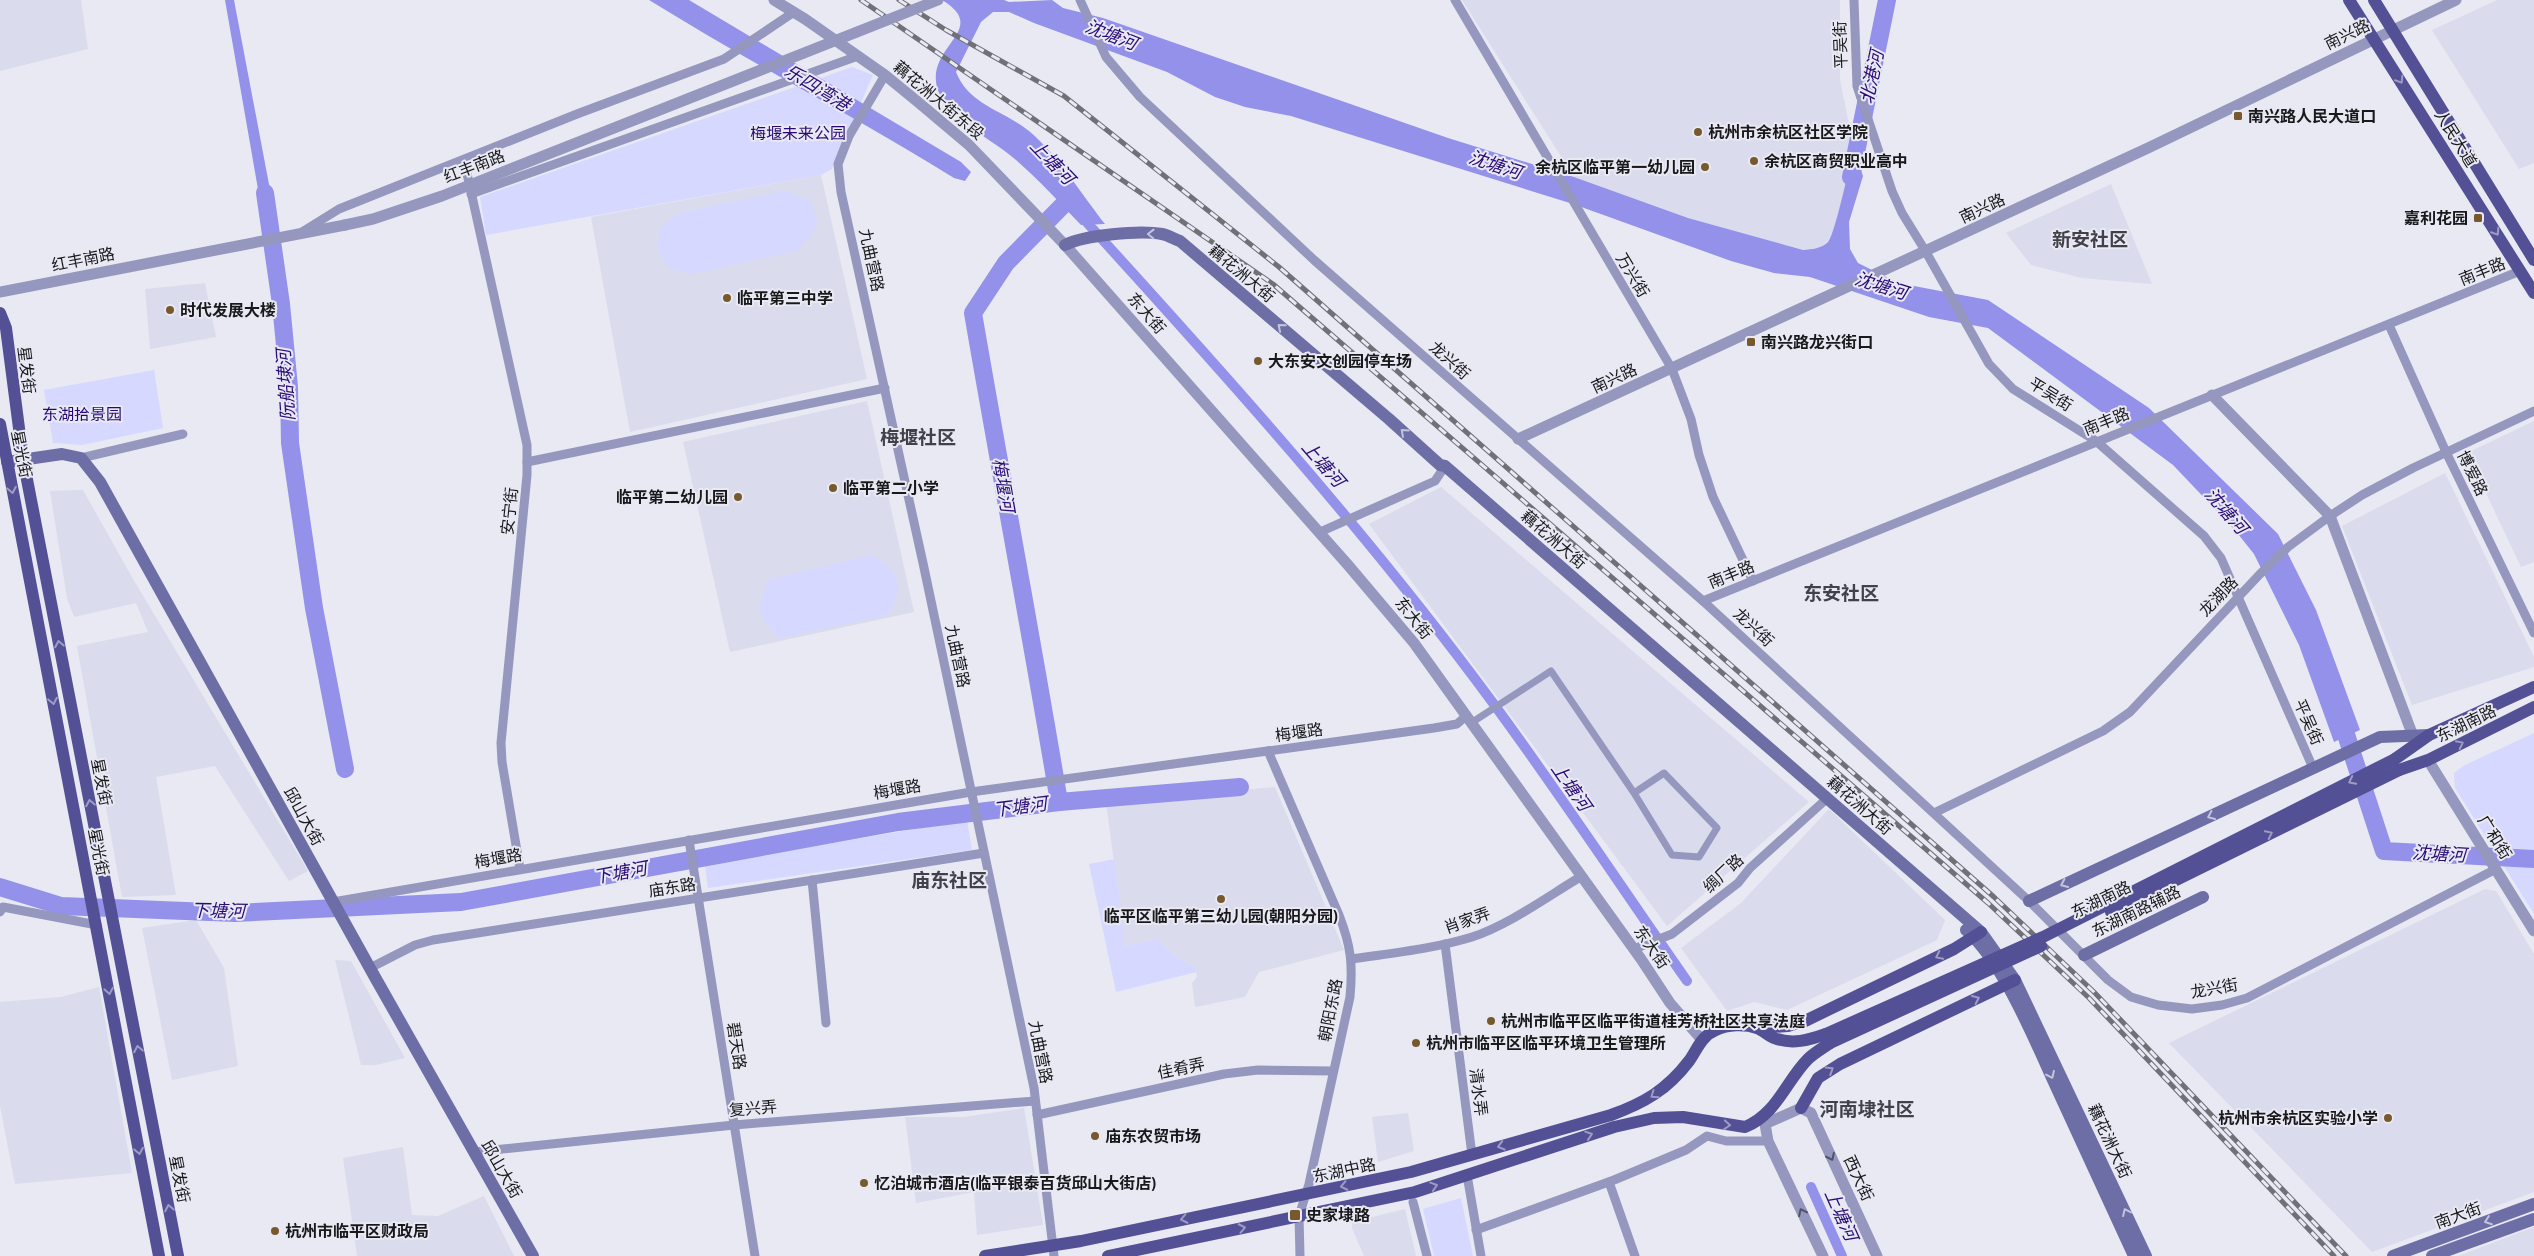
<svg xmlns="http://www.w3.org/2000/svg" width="2534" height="1256" viewBox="0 0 2534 1256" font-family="Cabin,'Noto Sans SC',sans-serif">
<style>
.built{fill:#dadbec}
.green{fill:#d6d8ff}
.water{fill:#9391ea}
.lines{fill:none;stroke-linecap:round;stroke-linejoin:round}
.canal{stroke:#9391ea;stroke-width:10}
.river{stroke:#9391ea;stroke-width:18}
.pedestrian{stroke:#9597be;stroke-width:7}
.minor{stroke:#9597be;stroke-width:9}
.tertiary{stroke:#9597be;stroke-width:11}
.secondary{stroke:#6e6ea7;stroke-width:12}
.primary{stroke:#535095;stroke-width:12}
.rail-casing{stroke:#707177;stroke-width:5}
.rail{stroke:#e8e9f3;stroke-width:3;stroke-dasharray:9;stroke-linecap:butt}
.tertiary-bridge{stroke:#9597be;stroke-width:11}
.primary-bridge{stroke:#535095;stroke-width:12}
.oneway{stroke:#9e9cc4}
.oneway2{stroke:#c3c4dc}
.oneway3{stroke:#515265}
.poi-dot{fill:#78592e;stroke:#e8e9f3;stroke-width:2}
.labels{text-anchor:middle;stroke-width:4;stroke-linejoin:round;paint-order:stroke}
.street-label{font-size:16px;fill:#19191c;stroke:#e8e9f3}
.poi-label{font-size:16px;font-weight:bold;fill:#19191c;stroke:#e8e9f3;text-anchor:start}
.park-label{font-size:16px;fill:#280974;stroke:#e8e9f3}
.water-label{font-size:18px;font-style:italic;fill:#2a0c76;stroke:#e8e9f3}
.quarter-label{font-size:19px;font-weight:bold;fill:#414149;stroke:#e8e9f3}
</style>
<rect width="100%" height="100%" fill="#e8e9f3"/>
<!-- built -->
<g class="built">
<polygon points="0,0 81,0 88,49 0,71"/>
<polygon points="1462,0 1840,0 1840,80 1854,149 1836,223 1828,241 1820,248 1803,250 1688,218 1574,177"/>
<polygon points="2497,0 2534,0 2534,163 2519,169 2432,30"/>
<polygon points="821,175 867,379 630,432 591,217"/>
<polygon points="2111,184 2152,284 2082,278 2031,265 2006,233"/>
<polygon points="205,283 216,337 150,349 145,289"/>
<polygon points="867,401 914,612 730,652 683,442"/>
<polygon points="2534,421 2534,562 2521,567 2467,453"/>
<polygon points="2445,473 2534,657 2534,667 2412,705 2342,526"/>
<polygon points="1441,487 1809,802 1667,926 1369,524"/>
<polygon points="83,490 133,579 308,871 289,881 215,766 156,777 176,895 122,897 77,646 148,632 136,603 74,617 67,598 50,491"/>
<polygon points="1275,787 1344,950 1259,972 1245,997 1195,1007 1192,983 1197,977 1196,968 1180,959 1156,939 1125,946 1106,802"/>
<polygon points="1829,809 1945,920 1937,940 1787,1010 1754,1002 1727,1011 1681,948 1741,903"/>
<polygon points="2485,889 2496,891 2534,954 2534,1192 2372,1252 2169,1043"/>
<polygon points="196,920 224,968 238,1066 172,1080 142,928"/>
<polygon points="335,960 351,961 405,1058 376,1065 361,1065"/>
<polygon points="99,987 132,1173 15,1184 0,1106 0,1002 61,997"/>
<polygon points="1024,1108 1043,1225 977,1235 974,1192 916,1203 905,1117 963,1117"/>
<polygon points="1408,1113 1414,1151 1378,1162 1372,1117"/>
<polygon points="403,1147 412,1215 438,1216 484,1196 514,1256 357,1256 343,1158"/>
<polygon points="1405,1209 1416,1256 1364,1256 1352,1228 1352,1222"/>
<polygon points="2534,1227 2534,1256 2458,1256"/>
</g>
<!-- green -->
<g class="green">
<polygon points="852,67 873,75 832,169 821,175 486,235 480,197"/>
<polygon points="785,191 811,202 817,219 812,236 796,251 692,274 669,268 657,249 660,228 679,213"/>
<polygon points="154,370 163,428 82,445 53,443 44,390"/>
<path d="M872 555C902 573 903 586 888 615L780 638C756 615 755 608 770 579Z"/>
<polygon points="2534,733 2534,914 2455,788 2454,773 2465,765"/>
<polygon points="967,820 972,850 708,888 705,865"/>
<polygon points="1115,859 1125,946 1156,939 1180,959 1196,968 1197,972 1116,992 1089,864"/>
<polygon points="1461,1198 1473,1256 1434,1256 1423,1209"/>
</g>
<!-- water -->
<g class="water">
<polygon points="225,0 234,0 275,216 263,218"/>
<path d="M649 0H689L961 162 971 172 965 181 954 178C854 116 749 62 649 0Z"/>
<path d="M942 0H1004L1009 2 1052 0 1063 8 1103 18 1448 138 1574 177 1688 218 1803 250C1812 249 1821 249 1828 242 1836 231 1849 166 1854 149L1863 176 1849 222 1850 249 1858 263 1898 283 1988 300 2149 408 2278 534 2316 610 2360 730 2334 742 2299 645 2254 554 2234 529 2173 465 1988 328 1929 317 1810 277 1774 273 1731 261 1573 204 1291 116 1245 107 1215 97 1167 72 1034 23 1009 12H993L981 22 956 72C969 105 1003 110 1029 131 1057 154 1082 195 1105 224L1081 225C1060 203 1039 180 1016 160 995 141 950 120 939 93 920 47 993 31 942 0Z"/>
</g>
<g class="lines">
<!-- canal -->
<g class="canal">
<path d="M1080 215C1223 372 1367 532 1493 703 1560 794 1622 888 1687 981"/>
<polyline points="1811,1187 1842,1256"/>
</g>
<!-- river -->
<g class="river">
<polyline points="1851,177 1887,0"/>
<polyline points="265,193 281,304 289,387 290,443 314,608 345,769"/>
<polyline points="2339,713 2384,851 2534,859"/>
<path d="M1059 802C1032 639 1001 476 973 313L1006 263 1067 201"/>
<polyline points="0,887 61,906 235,913 461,902 898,822 1059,802 1240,787"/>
</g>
<!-- pedestrian -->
<polyline class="pedestrian" points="1471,723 1551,671 1634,793 1672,855 1699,857 1717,828 1664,773 1634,793"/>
<!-- minor -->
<g class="minor">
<polyline points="1080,0 1106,57 1140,97 1314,260 1703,601 2029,901 2108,980 2131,997 2158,1005 2192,1009 2222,1005 2247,998 2496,869"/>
<polyline points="1455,0 1672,369 1691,419 1699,455 1713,497 1753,581"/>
<polyline points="1854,0 1857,86 1892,191 1902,213 1926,252 1989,364 2013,389 2096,441 2204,536 2221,558 2313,768"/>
<polyline points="885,75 849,136 838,164 841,192 923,563 1034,1088 1054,1256"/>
<polyline points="464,160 527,445 527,475 501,743 502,762 520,869"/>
<polyline points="471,194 858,56"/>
<polyline points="302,232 339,209 577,114 724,59 794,12"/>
<polyline points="2389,325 2446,452 2534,633"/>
<polyline points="81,458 183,434"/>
<polyline points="527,462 885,388"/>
<polyline points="1320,532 1435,481 1445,466"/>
<polyline points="1703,601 2520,271"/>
<path d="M1268 751 1339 915C1351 946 1353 964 1350 997L1309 1184 1299 1216 1300 1256"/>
<polyline points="1934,813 2103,731 2130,712 2260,574 2288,547 2330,516 2362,495 2413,468 2534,411"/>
<polyline points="689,840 755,1256"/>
<polyline points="812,880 826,1023"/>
<polyline points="333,902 971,792 1434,728 1457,724 1466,716"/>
<polyline points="0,912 3,907 97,925"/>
<polyline points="1445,944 1472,1155"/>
<polyline points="1634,949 1672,934 1738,883 1750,868 1822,803"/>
<path d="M1352 959C1392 953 1433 949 1472 937 1509 925 1548 896 1582 876"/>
<polyline points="370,968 415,945 433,940 984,853"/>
<polyline points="1037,1115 1224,1074 1258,1070 1333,1071"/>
<polyline points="474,1152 734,1125 1035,1101"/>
<polyline points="1467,1175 1481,1256"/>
<polyline points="1609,1182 1635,1256"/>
<polyline points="1413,1202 1427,1256"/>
<polyline points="1476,1230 1614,1180 1686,1150 1707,1136 1726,1141 1768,1141"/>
</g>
<!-- tertiary -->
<g class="tertiary">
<polyline points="774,0 805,19 885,75 918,102 969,145 1065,245 1348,565 1414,643 1641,959 1670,1003 1702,1040"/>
<polyline points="0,292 345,225"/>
<polyline points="2212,395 2330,516 2413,736"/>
<polyline points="1518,439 2148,148 2456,0"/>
<polyline points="2428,760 2534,931"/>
<polyline points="1823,1256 1768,1141 1765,1124 1801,1108 1811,1113 1877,1256"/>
</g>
<!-- secondary -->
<g class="secondary">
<path d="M1065 245C1084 235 1140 230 1162 234 1168 235 1174 239 1180 241L1389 419 1440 465 1445 466 1981 932 2015 980 2146 1256"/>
<polyline points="7,462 62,454 81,458 100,482 376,979 533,1256"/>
<polyline points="2029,901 2380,737 2429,735"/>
<path d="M1966 930C2002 961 2033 1036 2053 1080 2080 1139 2107 1197 2134 1256"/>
<polyline points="2084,955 2203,897"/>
<polyline points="2393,1256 2534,1204"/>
<polyline points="2432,1256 2534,1219"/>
</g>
<!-- primary -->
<g class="primary">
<polyline points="2349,0 2534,293"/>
<polyline points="2374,0 2534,260"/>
<polyline points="0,313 6,328 23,459 178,1256"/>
<polyline points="0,424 159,1256"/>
<polyline points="2395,759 2429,735 2534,687"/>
<polyline points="2399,770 2428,760 2534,707"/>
<polyline points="1758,1028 1788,1026 1805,1021 1954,949 1981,932"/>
<polyline points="1801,1108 1818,1078 1840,1064 2015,980"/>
<path d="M985 1256 1081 1241 1411 1172 1611 1115C1644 1103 1667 1090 1689 1061 1697 1050 1701 1036 1716 1030 1727 1024 1746 1024 1757 1028 1763 1030 1768 1036 1774 1038 1792 1045 1809 1040 1826 1034"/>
<path d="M1108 1256 1415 1192 1614 1127 1654 1118 1683 1117 1745 1127C1777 1114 1786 1081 1808 1059 1814 1053 1823 1048 1830 1043"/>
</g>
<!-- rail casing -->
<g class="rail-casing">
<g id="rail">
<polyline points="861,0 1273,284 1988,903 2089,998 2334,1256"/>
<polyline points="899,0 946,30 1064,96 1279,267 1994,897 2094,992 2346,1256"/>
</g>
</g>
<!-- rail -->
<use href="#rail" class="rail"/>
<!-- tertiary-bridge -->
<polyline class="tertiary-bridge" points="345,225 373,219 442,196 938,0"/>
<!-- primary-bridge -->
<g class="primary-bridge">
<polyline points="2111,912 2399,770"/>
<polyline points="1826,1034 2043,937 2395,759"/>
<polyline points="1830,1043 2041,946"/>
</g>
</g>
<!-- one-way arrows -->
<defs><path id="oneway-chevron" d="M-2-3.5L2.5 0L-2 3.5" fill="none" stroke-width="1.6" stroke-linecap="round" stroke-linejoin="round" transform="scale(1.25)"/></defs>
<g class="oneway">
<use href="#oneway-chevron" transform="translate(2400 80) rotate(58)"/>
<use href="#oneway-chevron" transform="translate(2496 232) rotate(58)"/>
<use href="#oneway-chevron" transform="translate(12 490) rotate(79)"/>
<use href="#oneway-chevron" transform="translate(59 644) rotate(-101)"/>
<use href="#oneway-chevron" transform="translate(53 701) rotate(79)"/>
<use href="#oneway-chevron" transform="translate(2460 744) rotate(-26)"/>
<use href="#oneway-chevron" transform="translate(2352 781) rotate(153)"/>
<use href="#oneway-chevron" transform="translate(90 803) rotate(-101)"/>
<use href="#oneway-chevron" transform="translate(2269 834) rotate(-26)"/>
<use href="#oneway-chevron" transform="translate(1939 956) rotate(154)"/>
<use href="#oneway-chevron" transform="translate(109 991) rotate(80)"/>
<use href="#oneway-chevron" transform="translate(1976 999) rotate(-25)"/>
<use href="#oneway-chevron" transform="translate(138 1049) rotate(-101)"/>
<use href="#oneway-chevron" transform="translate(1830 1070) rotate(-32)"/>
<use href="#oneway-chevron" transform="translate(1654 1095) rotate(145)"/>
<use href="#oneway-chevron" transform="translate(1727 1125) rotate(5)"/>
<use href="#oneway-chevron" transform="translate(1589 1135) rotate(-18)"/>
<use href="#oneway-chevron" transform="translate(1501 1146) rotate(164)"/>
<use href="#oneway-chevron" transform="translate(139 1151) rotate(79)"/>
<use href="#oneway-chevron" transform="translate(1344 1186) rotate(168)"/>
<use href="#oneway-chevron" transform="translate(1434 1186) rotate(-18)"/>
<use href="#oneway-chevron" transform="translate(169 1208) rotate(-101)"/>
<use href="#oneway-chevron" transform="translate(1184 1219) rotate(168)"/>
<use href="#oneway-chevron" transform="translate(1242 1228) rotate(-12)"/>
</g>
<g class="oneway2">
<use href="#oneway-chevron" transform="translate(1151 234) rotate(-179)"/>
<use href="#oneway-chevron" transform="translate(1281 327) rotate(-140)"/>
<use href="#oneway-chevron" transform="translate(1404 432) rotate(-138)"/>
<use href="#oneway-chevron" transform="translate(2211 816) rotate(155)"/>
<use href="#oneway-chevron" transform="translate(2064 884) rotate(155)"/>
<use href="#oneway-chevron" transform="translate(2051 1075) rotate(65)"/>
<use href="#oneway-chevron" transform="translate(2126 1212) rotate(-115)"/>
<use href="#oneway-chevron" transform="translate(2488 1221) rotate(160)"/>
</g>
<g class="oneway3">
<use href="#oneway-chevron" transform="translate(1831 1157) rotate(65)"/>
<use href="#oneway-chevron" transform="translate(1802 1212) rotate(-115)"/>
</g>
<!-- markers -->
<g class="poi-dot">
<rect x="2233" y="111" width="10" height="10" rx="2.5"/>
<circle cx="1698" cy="132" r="5"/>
<circle cx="1754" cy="161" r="5"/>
<circle cx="1705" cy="167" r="5"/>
<rect x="2473" y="213" width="10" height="10" rx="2.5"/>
<circle cx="727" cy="298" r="5"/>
<circle cx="170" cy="310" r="5"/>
<rect x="1746" y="337" width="10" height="10" rx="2.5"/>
<circle cx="1258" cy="361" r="5"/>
<circle cx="833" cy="488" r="5"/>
<circle cx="738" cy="497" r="5"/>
<circle cx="1221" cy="899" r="5"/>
<circle cx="1491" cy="1021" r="5"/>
<circle cx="1416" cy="1043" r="5"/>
<circle cx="2388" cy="1118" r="5"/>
<circle cx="1095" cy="1136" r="5"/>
<circle cx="864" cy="1183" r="5"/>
<rect x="1289" y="1209" width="12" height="12" rx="2.5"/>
<circle cx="275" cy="1231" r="5"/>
</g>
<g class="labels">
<!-- street labels -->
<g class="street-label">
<text transform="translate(2347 34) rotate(-26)" y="6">南兴路</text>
<text transform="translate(1840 45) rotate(-92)" y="6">平吴街</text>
<text transform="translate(939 100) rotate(40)" y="6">藕花洲大街东段</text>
<text transform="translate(2456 138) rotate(58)" y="6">人民大道</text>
<text transform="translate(474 166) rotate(-21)" y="6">红丰南路</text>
<text transform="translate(1982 208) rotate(-25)" y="6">南兴路</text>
<text transform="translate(83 259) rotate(-11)" y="6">红丰南路</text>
<text transform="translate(872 260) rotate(78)" y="6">九曲营路</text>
<text transform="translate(2482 271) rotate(-22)" y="6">南丰路</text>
<text transform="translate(1242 273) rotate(40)" y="6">藕花洲大街</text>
<text transform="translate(1633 275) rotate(59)" y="6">万兴街</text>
<text transform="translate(1147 313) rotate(49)" y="6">东大街</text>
<text transform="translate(1450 360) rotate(42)" y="6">龙兴街</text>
<text transform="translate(27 370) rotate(83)" y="6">星发街</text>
<text transform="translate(1614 378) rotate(-25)" y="6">南兴路</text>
<text transform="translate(2051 394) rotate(32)" y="6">平吴街</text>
<text transform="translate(2106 421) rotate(-22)" y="6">南丰路</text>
<text transform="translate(22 454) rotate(79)" y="6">星光街</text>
<text transform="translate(2473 473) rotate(64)" y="6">博爱路</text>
<text transform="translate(509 511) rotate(-84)" y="6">安宁街</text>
<text transform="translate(1554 539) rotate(41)" y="6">藕花洲大街</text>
<text transform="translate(1731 574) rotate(-22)" y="6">南丰路</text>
<text transform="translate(2218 596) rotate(-46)" y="6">龙湖路</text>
<text transform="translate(1414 618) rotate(51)" y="6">东大街</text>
<text transform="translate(1754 627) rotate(43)" y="6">龙兴街</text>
<text transform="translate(958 656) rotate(78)" y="6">九曲营路</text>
<text transform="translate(2309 722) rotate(66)" y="6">平吴街</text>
<text transform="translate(2466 723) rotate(-26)" y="6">东湖南路</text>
<text transform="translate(1299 732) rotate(-8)" y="6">梅堰路</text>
<text transform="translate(102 782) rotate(79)" y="6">星发街</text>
<text transform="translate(897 789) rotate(-10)" y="6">梅堰路</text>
<text transform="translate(1860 805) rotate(41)" y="6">藕花洲大街</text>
<text transform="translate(304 816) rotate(61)" y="6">邱山大街</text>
<text transform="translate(2495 837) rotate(58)" y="6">广和街</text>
<text transform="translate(99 852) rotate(79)" y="6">星光街</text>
<text transform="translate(498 858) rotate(-10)" y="6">梅堰路</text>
<text transform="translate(1723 873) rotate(-43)" y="6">绸厂路</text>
<text transform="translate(672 887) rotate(-9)" y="6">庙东路</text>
<text transform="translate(2101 899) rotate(-26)" y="6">东湖南路</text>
<text transform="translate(2136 911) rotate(-26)" y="6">东湖南路辅路</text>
<text transform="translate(1467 920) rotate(-20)" y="6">肖家弄</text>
<text transform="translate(1652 947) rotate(55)" y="6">东大街</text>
<text transform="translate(2214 988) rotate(-10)" y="6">龙兴街</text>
<text transform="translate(1330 1010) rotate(-79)" y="6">朝阳东路</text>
<text transform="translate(737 1046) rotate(81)" y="6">碧天路</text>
<text transform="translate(1041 1052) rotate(79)" y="6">九曲营路</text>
<text transform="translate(1181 1068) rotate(-12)" y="6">佳肴弄</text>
<text transform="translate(1479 1092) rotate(83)" y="6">清水弄</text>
<text transform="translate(753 1108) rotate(-5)" y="6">复兴弄</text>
<text transform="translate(2110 1141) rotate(65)" y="6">藕花洲大街</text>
<text transform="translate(502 1169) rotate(60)" y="6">邱山大街</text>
<text transform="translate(1344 1170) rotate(-12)" y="6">东湖中路</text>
<text transform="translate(1859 1178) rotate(65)" y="6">西大街</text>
<text transform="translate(180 1179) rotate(79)" y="6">星发街</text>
<text transform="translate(2458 1215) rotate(-20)" y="6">南大街</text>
</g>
<!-- poi labels -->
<g class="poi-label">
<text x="2248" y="122">南兴路人民大道口</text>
<text x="1708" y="138">杭州市余杭区社区学院</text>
<text x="1764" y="167">余杭区商贸职业高中</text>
<text x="1695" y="173" text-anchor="end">余杭区临平第一幼儿园</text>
<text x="2468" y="224" text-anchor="end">嘉利花园</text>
<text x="737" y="304">临平第三中学</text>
<text x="180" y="316">时代发展大楼</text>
<text x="1761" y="348">南兴路龙兴街口</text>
<text x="1268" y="367">大东安文创园停车场</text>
<text x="843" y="494">临平第二小学</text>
<text x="728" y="503" text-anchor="end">临平第二幼儿园</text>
<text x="1221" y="922" text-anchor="middle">临平区临平第三幼儿园(朝阳分园)</text>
<text x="1501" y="1027">杭州市临平区临平街道桂芳桥社区共享法庭</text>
<text x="1426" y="1049">杭州市临平区临平环境卫生管理所</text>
<text x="2378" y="1124" text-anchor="end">杭州市余杭区实验小学</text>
<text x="1105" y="1142">庙东农贸市场</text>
<text x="874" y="1189">忆泊城市酒店(临平银泰百货邱山大街店)</text>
<text x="1306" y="1221">史家埭路</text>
<text x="285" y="1237">杭州市临平区财政局</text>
</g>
<!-- park labels -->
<g class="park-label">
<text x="798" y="139">梅堰未来公园</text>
<text x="82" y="420">东湖拾景园</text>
</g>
<!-- water labels -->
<g class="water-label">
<text transform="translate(1111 35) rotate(21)" y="6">沈塘河</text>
<text transform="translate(1872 77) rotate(-78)" y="6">北港河</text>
<text transform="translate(817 88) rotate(31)" y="6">乐四湾港</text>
<text transform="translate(1052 162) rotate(46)" y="6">上塘河</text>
<text transform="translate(1495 165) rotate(18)" y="6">沈塘河</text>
<text transform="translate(1881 286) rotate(17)" y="6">沈塘河</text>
<text transform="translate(286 385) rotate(-94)" y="6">阮船埭河</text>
<text transform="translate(1323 464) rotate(49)" y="6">上塘河</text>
<text transform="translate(1003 485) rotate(80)" y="6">梅堰河</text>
<text transform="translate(2226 511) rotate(49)" y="6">沈塘河</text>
<text transform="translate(1571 787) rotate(55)" y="6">上塘河</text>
<text transform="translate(1020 807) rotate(-7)" y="6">下塘河</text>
<text transform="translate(2439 854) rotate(3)" y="6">沈塘河</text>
<text transform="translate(620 873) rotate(-10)" y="6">下塘河</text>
<text transform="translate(218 911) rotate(1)" y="6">下塘河</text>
<text transform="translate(1841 1215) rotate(66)" y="6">上塘河</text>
</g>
<!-- quarter labels -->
<g class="quarter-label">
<text x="2090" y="246">新安社区</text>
<text x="918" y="444">梅堰社区</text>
<text x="1841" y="600">东安社区</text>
<text x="949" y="887">庙东社区</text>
<text x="1867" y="1116">河南埭社区</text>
</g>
</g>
</svg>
